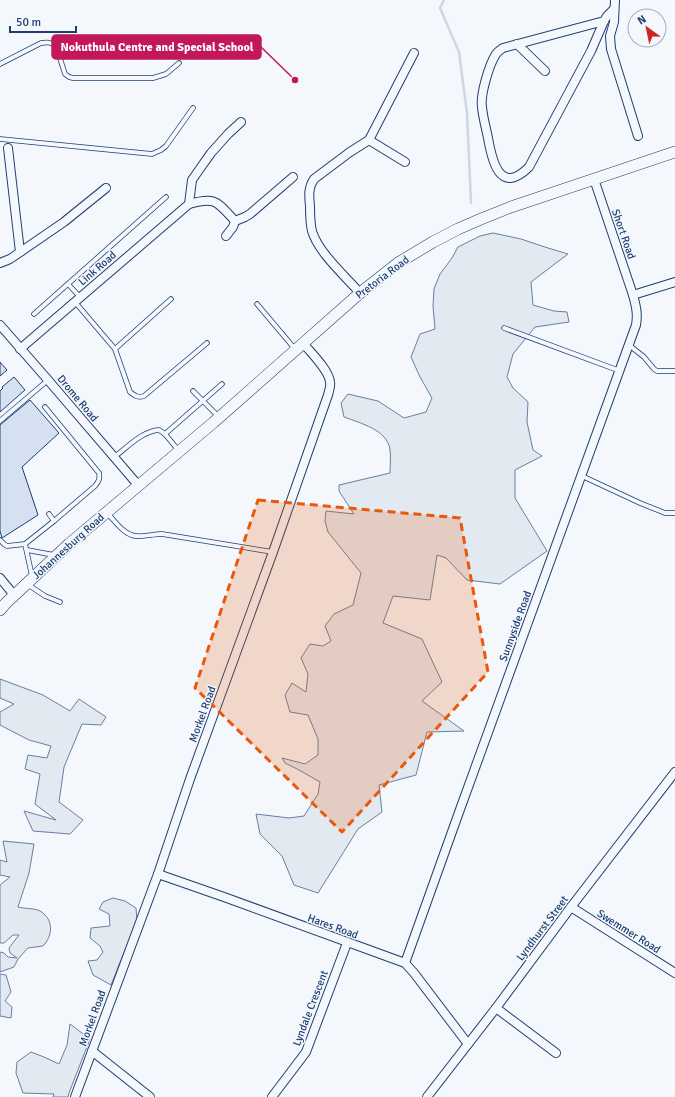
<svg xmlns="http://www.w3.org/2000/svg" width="675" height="1097" viewBox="0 0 675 1097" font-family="Signika,sans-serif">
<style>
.green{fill:#e3e9f0;stroke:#687fa3}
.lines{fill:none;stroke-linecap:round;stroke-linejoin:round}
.stream{stroke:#cfd7e4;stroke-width:2.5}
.building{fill:#d5e0f0;stroke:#1d3f73}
.lane-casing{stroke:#1d3f73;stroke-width:5.5}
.street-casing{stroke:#1d3f73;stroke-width:10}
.secondary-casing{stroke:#1d3f73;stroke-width:12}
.lane{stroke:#f4f7fb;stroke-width:4}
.street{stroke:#f4f7fb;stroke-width:8}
.secondary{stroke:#f4f7fb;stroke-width:11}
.marked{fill:#e8590c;fill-opacity:0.2;stroke:#e8590c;stroke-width:3;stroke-dasharray:8 5;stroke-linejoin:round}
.labels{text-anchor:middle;stroke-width:3;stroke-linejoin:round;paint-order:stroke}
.street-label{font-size:11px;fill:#1d3f73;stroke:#f4f7fb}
.leader{fill:none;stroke:#c2185b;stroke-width:1.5}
.callout-dot{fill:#c2185b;stroke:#f4f7fb;stroke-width:1.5}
.callout{fill:#c2185b;stroke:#c2185b;stroke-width:1.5}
.callout-label{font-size:12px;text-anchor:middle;font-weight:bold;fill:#fff}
</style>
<rect width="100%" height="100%" fill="#f4f7fb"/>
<!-- green -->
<g class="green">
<path d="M493 233 521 239 548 248 568 254 531 282 533 305 554 311 567 312 569 322 535 327 513 354 507 377 513 388 528 402 527 422 533 450 542 456 515 470V498L547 551 500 584 467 580 446 558 437 555 430 600 393 596 383 623 422 639 442 682 422 701 464 731 427 732 416 775 379 785 382 812 358 829 318 893 294 885 282 856 260 834 256 814 289 818 304 816 318 794 320 782 299 770 285 763 282 758 305 764 318 755V739L308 715 290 712 285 695 292 683 306 692 308 674 301 658 310 644 323 646 331 641 325 626 334 614 353 605 361 573 328 532 325 521 326 511 354 514 339 491V485L390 473C390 466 391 458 390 450 388 430 360 423 344 417L341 403 348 394 378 401 404 418 426 412 432 398 420 377 411 357 420 334 435 329 433 306 434 289 440 274 452 258 458 247 480 236Z"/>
<polygon points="0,679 43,695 70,711 79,699 106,717 101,725 82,724 64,767 59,802 83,820 70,834 33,831 24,811 56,820 35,804 40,774 25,769 28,755 47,758 51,746 29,740 0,725 0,712 14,704 0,698"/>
<path d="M3 841 34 844 29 873 18 907C25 909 35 908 40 911 54 919 53 936 43 946L28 948 18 959 14 967 0 972V952L4 953 8 957 17 958 10 953 9 948 19 935H13L4 943H0V885L10 877 0 875V860L7 862Z"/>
<polygon points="113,898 125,901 136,908 137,920 111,985 93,975 88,961 97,960 103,952 100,946 90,938 91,928 110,926 109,914 99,909 103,902"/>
<polygon points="0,974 6,975 11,992 5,1001 12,1007 11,1018 0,1016"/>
<polygon points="70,1024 90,1039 69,1093 68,1097 53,1097 54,1094 23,1093 16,1073 17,1062 31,1052 44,1057 59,1064 67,1045"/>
</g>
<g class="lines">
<!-- stream -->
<polyline class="stream" points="444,0 440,8 459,52 467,113 471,203"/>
</g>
<!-- building -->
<g class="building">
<polygon points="0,362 7,370 0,376"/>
<polygon points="14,377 25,390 0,412 0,391 3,388 2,387"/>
<polygon points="30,400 59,433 22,467 38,515 2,538 0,531 0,425"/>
</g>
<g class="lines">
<!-- lane casing -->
<g class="lane-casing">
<g id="lane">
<path d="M0 64 41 43C47 42 51 42 56 46L65 74 69 77 73 78H153L166 74 179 63"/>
<polyline points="0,139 152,154 161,150 166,146 193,108"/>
<polyline points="68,284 80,297"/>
<path d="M75 302 115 349 130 392C135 396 138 398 144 396L207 343"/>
<polyline points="257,304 295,349"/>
<polyline points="34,314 166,197"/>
<polyline points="504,328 620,371"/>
<polyline points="629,345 644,357 654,369 657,371 675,371"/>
<polyline points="115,349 171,299"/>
<polyline points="193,391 219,417"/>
<polyline points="0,421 48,380"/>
<polyline points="165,434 222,384"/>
<path d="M114 457C128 447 142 431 159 430L165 434 179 451"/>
<polyline points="582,476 640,503 665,513 675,513"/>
<polyline points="49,514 54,521"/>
<path d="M108 514C115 521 124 535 136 536 144 537 153 534 162 534L273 552"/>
<path d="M0 540 4 544 7 546 25 544 54 521 95 486C99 481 100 479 99 473L45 407"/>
<polyline points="25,544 32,576"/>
<polyline points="27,550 54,555"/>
<polyline points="27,584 45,596 60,602"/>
</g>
</g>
<!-- street casing -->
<g class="street-casing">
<g id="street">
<polyline points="615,0 614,22 610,36 611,49 638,136"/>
<path d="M604 21 503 48C500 50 498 51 496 54 489 65 480 95 482 107 483 118 486 128 488 138 492 161 500 196 529 167L591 51 604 21 607 16 614 9"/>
<polyline points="517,44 545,71"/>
<polyline points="369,140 405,162"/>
<polyline points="8,148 20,252"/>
<polyline points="189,204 192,180 199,170 211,153 228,134 241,122"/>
<polyline points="226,236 233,227 235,221"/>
<polyline points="0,263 10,259 64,222 106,188"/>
<path d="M360 293C345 276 318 252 312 231 310 223 310 214 310 206 309 196 308 188 314 179L350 152 369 140 414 53"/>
<polyline points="633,295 675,282"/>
<polyline points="0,325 48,380 138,485"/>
<path d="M20 349 189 204C216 196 217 202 235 221L245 217 250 214 293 177"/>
<polyline points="0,578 14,595"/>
<polyline points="158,874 224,897 405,963 414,973 468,1044"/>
<polyline points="571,907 675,973"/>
<path d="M405 963 458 815 636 325C638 314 636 306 633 295L594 179"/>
<polyline points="496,1008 556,1053"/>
<polyline points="92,1051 150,1097"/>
<path d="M75 1097 158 874 190 779 273 552 328 395C329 391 331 386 330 382 329 370 311 353 303 343"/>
<polyline points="272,1097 306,1052 347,943"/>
<polyline points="427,1097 496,1008 571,907 675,772"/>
</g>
</g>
<!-- secondary casing -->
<g class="secondary-casing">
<polyline id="secondary" points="0,610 6,603 69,544 214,422 360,293 398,263 433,242 458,229 481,219 511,207 675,152"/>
</g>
<!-- lane -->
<use href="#lane" class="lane"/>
<!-- street -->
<use href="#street" class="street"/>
<!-- secondary -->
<use href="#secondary" class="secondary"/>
</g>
<!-- marked area -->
<path class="marked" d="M258 500 460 518 488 672 342 832 195 688Z"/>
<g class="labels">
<!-- street labels -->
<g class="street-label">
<text transform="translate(624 234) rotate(71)" y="4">Short Road</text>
<text transform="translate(97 268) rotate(-41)" y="4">Link Road</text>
<text transform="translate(382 277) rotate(-37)" y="4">Pretoria Road</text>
<text transform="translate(78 398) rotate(50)" y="4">Drome Road</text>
<text transform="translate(68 546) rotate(-42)" y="4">Johannesburg Road</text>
<text transform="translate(515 626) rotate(-70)" y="4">Sunnyside Road</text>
<text transform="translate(202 714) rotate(-70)" y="4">Morkel Road</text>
<text transform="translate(333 926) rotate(20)" y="4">Hares Road</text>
<text transform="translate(542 928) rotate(-53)" y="4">Lyndhurst Street</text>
<text transform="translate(629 931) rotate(32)" y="4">Swemmer Road</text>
<text transform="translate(310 1008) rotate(-69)" y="4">Lyndale Crescent</text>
<text transform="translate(92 1018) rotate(-70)" y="4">Morkel Road</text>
</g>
</g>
<!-- callouts -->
<path class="leader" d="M295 80L261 47"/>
<circle class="callout-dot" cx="295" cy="80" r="4"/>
<rect class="callout" x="52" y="35" width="209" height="24" rx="4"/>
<g class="callout-label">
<text x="157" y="51">Nokuthula Centre and Special School</text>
</g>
<!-- north arrow -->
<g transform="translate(647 28) rotate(327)"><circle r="19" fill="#f4f7fb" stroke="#9eadc5"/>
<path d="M0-3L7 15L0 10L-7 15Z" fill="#c62828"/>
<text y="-6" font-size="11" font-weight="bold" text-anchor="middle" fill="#1d3f73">N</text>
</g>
<!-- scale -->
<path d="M10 26v6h66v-6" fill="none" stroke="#1d3f73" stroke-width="2"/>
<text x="16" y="26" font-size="12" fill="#1d3f73" stroke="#f4f7fb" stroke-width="3" paint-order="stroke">50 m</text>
</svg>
